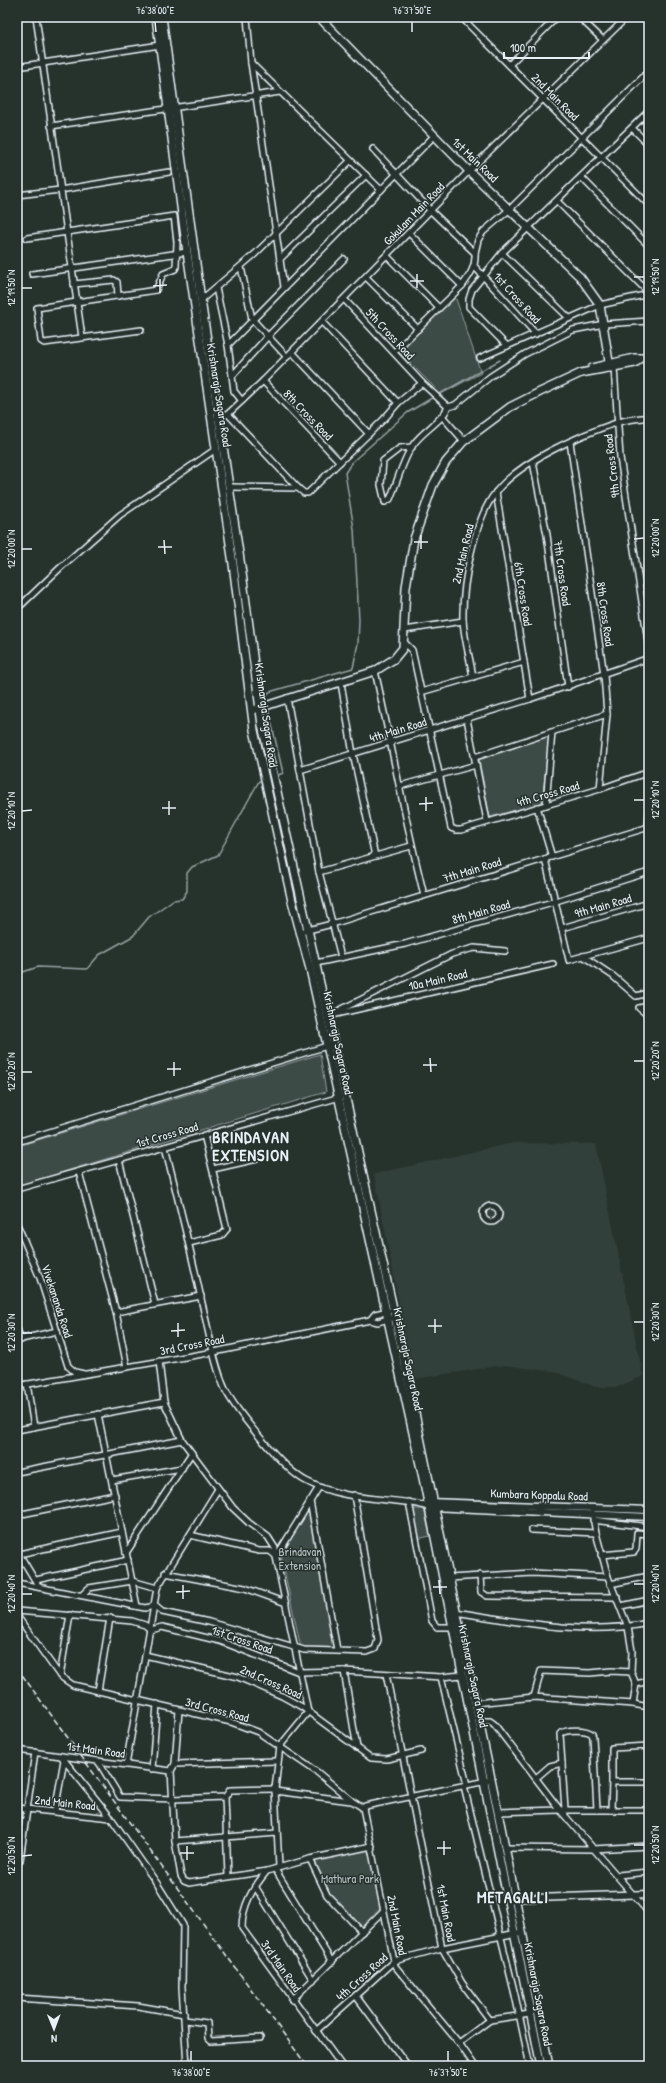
<svg xmlns="http://www.w3.org/2000/svg" width="666" height="2083" viewBox="0 0 666 2083" font-family="'Patrick Hand',sans-serif">
<style>
.built{fill:#333f3a}
.green{fill:#3e4b47;stroke:#939ea0}
.lines{fill:none;stroke-linecap:round;stroke-linejoin:round}
.stream{stroke:#98a3a5;stroke-width:1.5}
.minor-casing{stroke:#e8f1f8;stroke-width:8}
.tertiary-casing{stroke:#e8f1f8;stroke-width:9}
.secondary-casing{stroke:#e8f1f8;stroke-width:10}
.minor{stroke:#26332d;stroke-width:5}
.tertiary{stroke:#26332d;stroke-width:6}
.secondary{stroke:#26332d;stroke-width:7}
.rail{stroke:#e8f1f8;stroke-width:1.5;stroke-dasharray:6 3;stroke-linecap:butt}
.ticks{fill:none;stroke:#e8f1f8;stroke-width:1.5}
.labels{text-anchor:middle;stroke-width:3;stroke-linejoin:round;paint-order:stroke}
.street-label{font-size:12px;fill:#e8f1f8;stroke:#26332d}
.park-label{font-size:12px;fill:#b5bfc3;stroke:#26332d}
.district-label{font-size:16px;font-weight:bold;letter-spacing:1px;fill:#e8f1f8;stroke:#26332d}
.neatline{fill:none;stroke:#e8f1f8;stroke-width:1.5}
.ticks-label{font-size:10px;text-anchor:middle;fill:#e8f1f8}
</style>
<rect width="100%" height="100%" fill="#26332d"/>
<filter id="ink" filterUnits="userSpaceOnUse"><feTurbulence type="fractalNoise" baseFrequency=".025" numOctaves="2"/><feDisplacementMap in="SourceGraphic" scale="8" xChannelSelector="R" yChannelSelector="G"/><feConvolveMatrix kernelMatrix="1 2 1 2 8 2 1 2 1" color-interpolation-filters="sRGB"/></filter>
<g filter="url(#ink)">
<!-- built -->
<polygon class="built" points="513,1143 596,1144 643,1376 618,1387 596,1387 555,1372 504,1365 414,1379 374,1174"/>
<!-- green -->
<g class="green">
<polygon points="455,296 481,373 441,394 398,351"/>
<polygon points="549,736 542,803 490,817 479,760"/>
<polygon points="320,1054 326,1092 17,1186 18,1146"/>
<polygon points="308,1508 335,1649 301,1648 281,1556"/>
<polygon points="411,1509 424,1509 430,1536 417,1539"/>
<polygon points="372,1846 383,1911 362,1932 327,1895 310,1859"/>
</g>
<g class="lines">
<!-- stream -->
<g class="stream">
<polyline points="438,395 500,360"/>
<polyline points="267,702 266,698 269,692 353,668 358,643 359,620 354,529 345,473 352,462 407,413 435,396"/>
<polyline points="268,708 283,773 276,776"/>
<polyline points="17,974 38,967 87,969 99,955 133,936 149,917 173,900 182,899 187,891 187,873 192,867 218,855 259,781 263,780"/>
</g>
<!-- minor casing -->
<g class="minor-casing">
<g id="minor">
<polyline points="36,17 82,337"/>
<polyline points="247,17 251,63 284,287"/>
<polyline points="461,17 649,205"/>
<polyline points="579,17 603,40"/>
<polyline points="251,63 381,190"/>
<polyline points="509,65 557,17"/>
<polyline points="17,67 160,45"/>
<polyline points="51,126 280,92"/>
<polyline points="632,128 649,145"/>
<path d="M373 149 431 211 475 253C476 267 470 275 462 286L394 352"/>
<polyline points="581,177 649,246"/>
<polyline points="17,195 60,190 169,172"/>
<polyline points="557,201 649,293"/>
<polyline points="409,233 462,286"/>
<polyline points="27,238 174,216 177,242 176,267 175,269 163,274 156,290 37,308 41,341 44,343 141,330"/>
<polyline points="475,253 478,240 483,232 510,209 649,71"/>
<polyline points="502,253 569,318"/>
<polyline points="387,256 439,308"/>
<polyline points="280,259 366,175"/>
<polyline points="474,266 536,334"/>
<polyline points="241,267 252,319 287,357"/>
<polyline points="32,274 187,252"/>
<polyline points="366,277 418,329"/>
<polyline points="74,284 114,280 117,282 118,296"/>
<polyline points="216,288 228,345 234,391 242,401"/>
<polyline points="344,299 422,383 448,407 455,405 491,376 525,354 573,330 604,324 649,321"/>
<polyline points="201,300 255,254 350,161"/>
<polyline points="322,322 398,403"/>
<polyline points="228,345 435,135"/>
<polyline points="507,346 469,307 469,299 472,290 502,253 649,111"/>
<polyline points="292,352 369,434"/>
<polyline points="480,358 600,305 649,294"/>
<polyline points="614,367 620,457 649,648"/>
<polyline points="233,375 268,336 344,259"/>
<polyline points="263,381 340,462"/>
<polyline points="228,414 298,488 304,493 308,493 384,419 398,403 422,383"/>
<polyline points="442,416 464,441"/>
<polyline points="217,418 228,414 263,381 469,171 627,17"/>
<polyline points="570,442 604,675 607,714 600,789"/>
<path d="M412 447 400 448 383 461 381 485 385 502 390 499C397 483 403 459 413 445 422 431 442 422 448 407"/>
<polyline points="533,462 547,535 568,687"/>
<polyline points="229,487 298,488"/>
<polyline points="496,492 530,699"/>
<polyline points="17,609 60,568 120,515 216,449"/>
<polyline points="405,630 463,621"/>
<polyline points="404,642 412,650 451,828 456,830 461,830 600,789 649,772"/>
<path d="M375 671C392 746 405 821 424 895"/>
<path d="M473 677C470 658 464 638 463 620 462 585 474 519 496 492 520 461 580 435 616 423 626 419 638 419 649 417"/>
<polyline points="341,683 353,754 375,856"/>
<polyline points="421,692 524,662"/>
<polyline points="287,698 300,770"/>
<polyline points="467,719 487,821"/>
<polyline points="475,757 607,714"/>
<polyline points="400,786 476,765"/>
<polyline points="546,805 552,732"/>
<polyline points="537,807 552,857"/>
<polyline points="648,828 649,815"/>
<polyline points="545,859 569,960 649,938"/>
<polyline points="319,872 411,846"/>
<polyline points="562,928 649,903"/>
<polyline points="300,932 332,924 649,827"/>
<polyline points="583,956 613,976 636,996 649,993"/>
<polyline points="341,957 319,872 300,770 530,699 649,658"/>
<polyline points="316,963 405,944 556,901 649,872"/>
<polyline points="649,1006 639,1008 649,1016"/>
<polyline points="336,1012 452,954 474,948 505,951"/>
<polyline points="328,1016 553,964"/>
<polyline points="17,1088 17,1105"/>
<polyline points="17,1142 330,1045"/>
<path d="M165 1147C178 1199 191 1251 202 1303 208 1328 215 1369 226 1391 238 1413 284 1470 306 1481 339 1499 381 1498 418 1504L428 1507"/>
<polyline points="119,1160 155,1304"/>
<polyline points="213,1169 257,1159"/>
<polyline points="79,1172 116,1312 127,1367"/>
<polyline points="17,1189 340,1097"/>
<circle cx="491" cy="1214" r="8"/>
<polyline points="17,1224 40,1278 68,1366 75,1372 84,1374"/>
<polyline points="189,1243 222,1235 227,1229 204,1135"/>
<polyline points="116,1312 201,1296"/>
<polyline points="370,1320 375,1314 388,1311"/>
<polyline points="17,1329 21,1340"/>
<polyline points="17,1340 57,1331"/>
<polyline points="159,1361 164,1402 182,1440 233,1508 249,1523 268,1537 275,1548 276,1556"/>
<polyline points="27,1384 34,1427"/>
<polyline points="17,1386 214,1352 370,1320 378,1322 391,1318"/>
<polyline points="98,1414 137,1606"/>
<polyline points="17,1430 164,1402"/>
<polyline points="17,1472 182,1440"/>
<polyline points="112,1480 182,1468"/>
<polyline points="310,1501 337,1650"/>
<polyline points="409,1502 432,1621 437,1627 452,1627"/>
<polyline points="592,1512 596,1533 608,1577 628,1627 632,1651 631,1672"/>
<polyline points="17,1515 115,1495"/>
<polyline points="593,1520 649,1527"/>
<polyline points="532,1530 596,1533"/>
<polyline points="190,1535 259,1551 270,1551 276,1556"/>
<polyline points="18,1552 39,1587"/>
<polyline points="126,1553 191,1454"/>
<polyline points="19,1554 122,1532"/>
<polyline points="601,1555 634,1552 636,1549 637,1533 649,1534"/>
<polyline points="165,1573 245,1588 286,1603"/>
<polyline points="480,1575 481,1592 487,1596 617,1597"/>
<polyline points="449,1578 533,1573 608,1577"/>
<polyline points="36,1580 128,1560"/>
<polyline points="17,1583 145,1608 155,1606 162,1612 209,1622 304,1650 367,1652 375,1649 378,1640 354,1495"/>
<polyline points="610,1584 649,1576"/>
<polyline points="82,1595 89,1588 132,1581 157,1588"/>
<polyline points="621,1606 649,1600"/>
<polyline points="17,1611 132,1621 145,1625 151,1630 162,1627 220,1641 299,1672 344,1671 441,1677 462,1675"/>
<path d="M455 1612C519 1622 585 1636 649 1623"/>
<polyline points="17,1616 60,1676 73,1685 231,1722 258,1732 317,1772 352,1801 363,1808 365,1806 491,1780"/>
<polyline points="145,1655 238,1677 282,1696 302,1707 371,1758 387,1759 421,1751"/>
<polyline points="344,1671 357,1748"/>
<polyline points="386,1674 442,1948 462,1983 490,2020"/>
<polyline points="60,1676 70,1615"/>
<polyline points="441,1677 467,1785"/>
<polyline points="98,1691 110,1618"/>
<polyline points="534,1697 541,1671 590,1673 611,1671 631,1672 636,1684"/>
<polyline points="475,1703 534,1697 633,1704 636,1684 649,1681"/>
<polyline points="633,1704 649,1707"/>
<polyline points="179,1710 175,1764 171,1771 175,1841 181,1876 184,1881 189,1883 267,1871 310,1859 372,1846"/>
<polyline points="479,1721 490,1721 494,1724 560,1810 649,1913"/>
<polyline points="17,1750 171,1771"/>
<polyline points="61,1756 111,1818 158,1885 183,1925 182,1987 187,2066"/>
<polyline points="98,1761 120,1797 173,1799 225,1797"/>
<polyline points="175,1764 278,1761"/>
<polyline points="126,1765 157,1588 218,1489"/>
<polyline points="152,1769 157,1704"/>
<polyline points="536,1778 550,1766 562,1763"/>
<polyline points="612,1782 612,1748 649,1746"/>
<polyline points="464,1786 515,1995 530,2066"/>
<polyline points="275,1791 351,1801"/>
<polyline points="17,1808 111,1818"/>
<polyline points="363,1808 395,1966 459,2043 475,2066"/>
<path d="M565 1810 560 1734C566 1729 586 1729 592 1734L593 1737 597 1810"/>
<polyline points="611,1810 612,1782 649,1782"/>
<polyline points="55,1811 64,1760"/>
<polyline points="498,1812 560,1810 649,1810"/>
<polyline points="175,1841 277,1833"/>
<polyline points="505,1848 593,1849 649,1846"/>
<polyline points="310,1859 327,1895 362,1932"/>
<polyline points="20,1860 35,1752"/>
<polyline points="279,1867 275,1789 280,1746 308,1712 276,1557 319,1487"/>
<polyline points="275,1869 332,1962"/>
<path d="M267 1871C253 1888 242 1905 242 1928L342 2066"/>
<polyline points="618,1875 649,1872"/>
<polyline points="228,1876 225,1797 230,1790 275,1789"/>
<polyline points="255,1886 313,1980"/>
<polyline points="356,1996 408,2066"/>
<polyline points="17,1998 138,2006 184,2014"/>
<polyline points="292,2000 383,1911"/>
<polyline points="185,2020 207,2023 208,2038 211,2041 260,2038"/>
<polyline points="316,2031 394,1961 442,1948 522,1932"/>
<polyline points="459,2043 490,2020 530,2014"/>
</g>
</g>
<!-- tertiary casing -->
<g class="tertiary-casing">
<g id="tertiary">
<polyline points="429,1502 649,1510"/>
<polyline points="431,1507 649,1517"/>
<polyline points="507,1899 649,1894"/>
</g>
</g>
<!-- secondary casing -->
<g class="secondary-casing">
<g id="secondary">
<polyline points="156,17 187,252 233,564 254,730 292,901 310,969 423,1478 541,2066"/>
<polyline points="162,17 201,300 243,580 262,725 395,1317 498,1812 549,2066"/>
<polyline points="319,17 469,171 580,277 600,305 610,368"/>
<polyline points="592,368 634,358 649,358"/>
<polyline points="256,709 375,671 394,659 403,648 406,587 414,539 433,485 446,462 463,442 510,407 540,392 581,373 635,363 639,360"/>
</g>
</g>
<!-- minor -->
<use href="#minor" class="minor"/>
<!-- tertiary -->
<use href="#tertiary" class="tertiary"/>
<!-- secondary -->
<use href="#secondary" class="secondary"/>
<!-- rail -->
<polyline class="rail" points="17,1668 307,2066"/>
</g>
</g>
<!-- ticks -->
<path class="ticks" d="M155 22 156 32M412 22V32M417 274V288M634 277H644M160 279V293M410 281H424M153 286 167 285M22 288H32M421 535V549M634 539 644 538M164 540 165 554M414 542H428M158 547H172M22 549H32M426 797V811M634 800H644M169 801V815M419 804 433 803M162 808H176M22 811 32 810M430 1058 431 1072M634 1061H644M174 1062V1076M423 1065H437M167 1069H181M22 1072H32M435 1319V1333M634 1322H644M178 1323V1337M428 1326H442M171 1331 185 1330M22 1333H32M439 1580 440 1594M634 1584H644M183 1585V1599M433 1587H447M176 1592 190 1591M22 1594H32M444 1841V1855M634 1845H644M187 1846V1860M437 1848H451M180 1853H194M22 1856 32 1855M191 2051V2061M448 2051V2061"/>
<g class="labels">
<!-- street labels -->
<g class="street-label">
<text transform="translate(555 97) rotate(45)" y="4">2nd Main Road</text>
<text transform="translate(475 160) rotate(44)" y="4">1st Main Road</text>
<text transform="translate(414 214) rotate(-46)" y="4">Gokulam Main Road</text>
<text transform="translate(517 298) rotate(48)" y="4">1st Cross Road</text>
<text transform="translate(390 334) rotate(47)" y="4">5th Cross Road</text>
<text transform="translate(219 395) rotate(81)" y="4">Krishnaraja Sagara Road</text>
<text transform="translate(308 415) rotate(46)" y="4">8th Cross Road</text>
<text transform="translate(612 466) rotate(-97)" y="4">9th Cross Road</text>
<text transform="translate(463 554) rotate(-77)" y="4">2nd Main Road</text>
<text transform="translate(562 573) rotate(82)" y="4">7th Cross Road</text>
<text transform="translate(523 594) rotate(81)" y="4">6th Cross Road</text>
<text transform="translate(605 614) rotate(82)" y="4">8th Cross Road</text>
<text transform="translate(266 715) rotate(82)" y="4">Krishnaraja Sagara Road</text>
<text transform="translate(398 730) rotate(-17)" y="4">4th Main Road</text>
<text transform="translate(548 794) rotate(-16)" y="4">4th Cross Road</text>
<text transform="translate(472 870) rotate(-17)" y="4">7th Main Road</text>
<text transform="translate(603 906) rotate(-16)" y="4">9th Main Road</text>
<text transform="translate(481 912) rotate(-16)" y="4">8th Main Road</text>
<text transform="translate(438 980) rotate(-13)" y="4">10a Main Road</text>
<text transform="translate(338 1043) rotate(78)" y="4">Krishnaraja Sagara Road</text>
<text transform="translate(167 1135) rotate(-16)" y="4">1st Cross Road</text>
<text transform="translate(57 1301) rotate(72)" y="4">Vivekananda Road</text>
<text transform="translate(192 1345) rotate(-11)" y="4">3rd Cross Road</text>
<text transform="translate(408 1359) rotate(78)" y="4">Krishnaraja Sagara Road</text>
<text transform="translate(539 1495) rotate(2)" y="4">Kumbara Koppalu Road</text>
<text transform="translate(242 1640) rotate(19)" y="4">1st Cross Road</text>
<text transform="translate(473 1676) rotate(78)" y="4">Krishnaraja Sagara Road</text>
<text transform="translate(271 1682) rotate(24)" y="4">2nd Cross Road</text>
<text transform="translate(217 1710) rotate(15)" y="4">3rd Cross Road</text>
<text transform="translate(96 1750) rotate(8)" y="4">1st Main Road</text>
<text transform="translate(65 1803) rotate(6)" y="4">2nd Main Road</text>
<text transform="translate(446 1913) rotate(79)" y="4">1st Main Road</text>
<text transform="translate(397 1925) rotate(79)" y="4">2nd Main Road</text>
<text transform="translate(281 1966) rotate(55)" y="4">3rd Main Road</text>
<text transform="translate(362 1977) rotate(-42)" y="4">4th Cross Road</text>
<text transform="translate(538 1994) rotate(79)" y="4">Krishnaraja Sagara Road</text>
</g>
<!-- park labels -->
<g class="park-label">
<text x="300" y="1556">Brindavan<tspan x="300" dy="14">Extension</tspan></text>
<text x="350" y="1883">Mathura Park</text>
</g>
<!-- district labels -->
<g class="district-label">
<text x="251" y="1143">BRINDAVAN<tspan x="251" dy="18">EXTENSION</tspan></text>
<text x="513" y="1903">METAGALLI</text>
</g>
</g>
<!-- margin -->
<rect width="666" height="2083" fill="none" stroke="#26332d" stroke-width="44"/>
<!-- north arrow -->
<g transform="translate(54 2029) rotate(179)" stroke="#26332d" stroke-width="3" paint-order="stroke">
<path d="M0-3L7 15L0 10L-7 15Z" fill="#e8f1f8"/>
<text y="-6" font-size="11" font-weight="bold" text-anchor="middle" fill="#e8f1f8">N</text>
</g>
<!-- scale -->
<path d="M504 52v6h85v-6" fill="none" stroke="#e8f1f8" stroke-width="2"/>
<text x="510" y="52" font-size="12" fill="#e8f1f8" stroke="#26332d" stroke-width="3" paint-order="stroke">100 m</text>
<rect x="22" y="22" width="622" height="2039" class="neatline"/>
<g class="ticks-label">
<text x="155" y="14">76°38'00"E</text>
<text x="412" y="14">76°37'50"E</text>
<text transform="translate(655 277) rotate(-90)" y="4">12°19'50"N</text>
<text transform="translate(11 288) rotate(-90)" y="4">12°19'50"N</text>
<text transform="translate(655 538) rotate(-90)" y="4">12°20'00"N</text>
<text transform="translate(11 549) rotate(-90)" y="4">12°20'00"N</text>
<text transform="translate(655 800) rotate(-90)" y="4">12°20'10"N</text>
<text transform="translate(11 811) rotate(-90)" y="4">12°20'10"N</text>
<text transform="translate(655 1061) rotate(-90)" y="4">12°20'20"N</text>
<text transform="translate(11 1072) rotate(-90)" y="4">12°20'20"N</text>
<text transform="translate(655 1322) rotate(-90)" y="4">12°20'30"N</text>
<text transform="translate(11 1333) rotate(-90)" y="4">12°20'30"N</text>
<text transform="translate(655 1584) rotate(-90)" y="4">12°20'40"N</text>
<text transform="translate(11 1594) rotate(-90)" y="4">12°20'40"N</text>
<text transform="translate(655 1845) rotate(-90)" y="4">12°20'50"N</text>
<text transform="translate(11 1856) rotate(-90)" y="4">12°20'50"N</text>
<text x="191" y="2076">76°38'00"E</text>
<text x="448" y="2076">76°37'50"E</text>
</g>
</svg>
